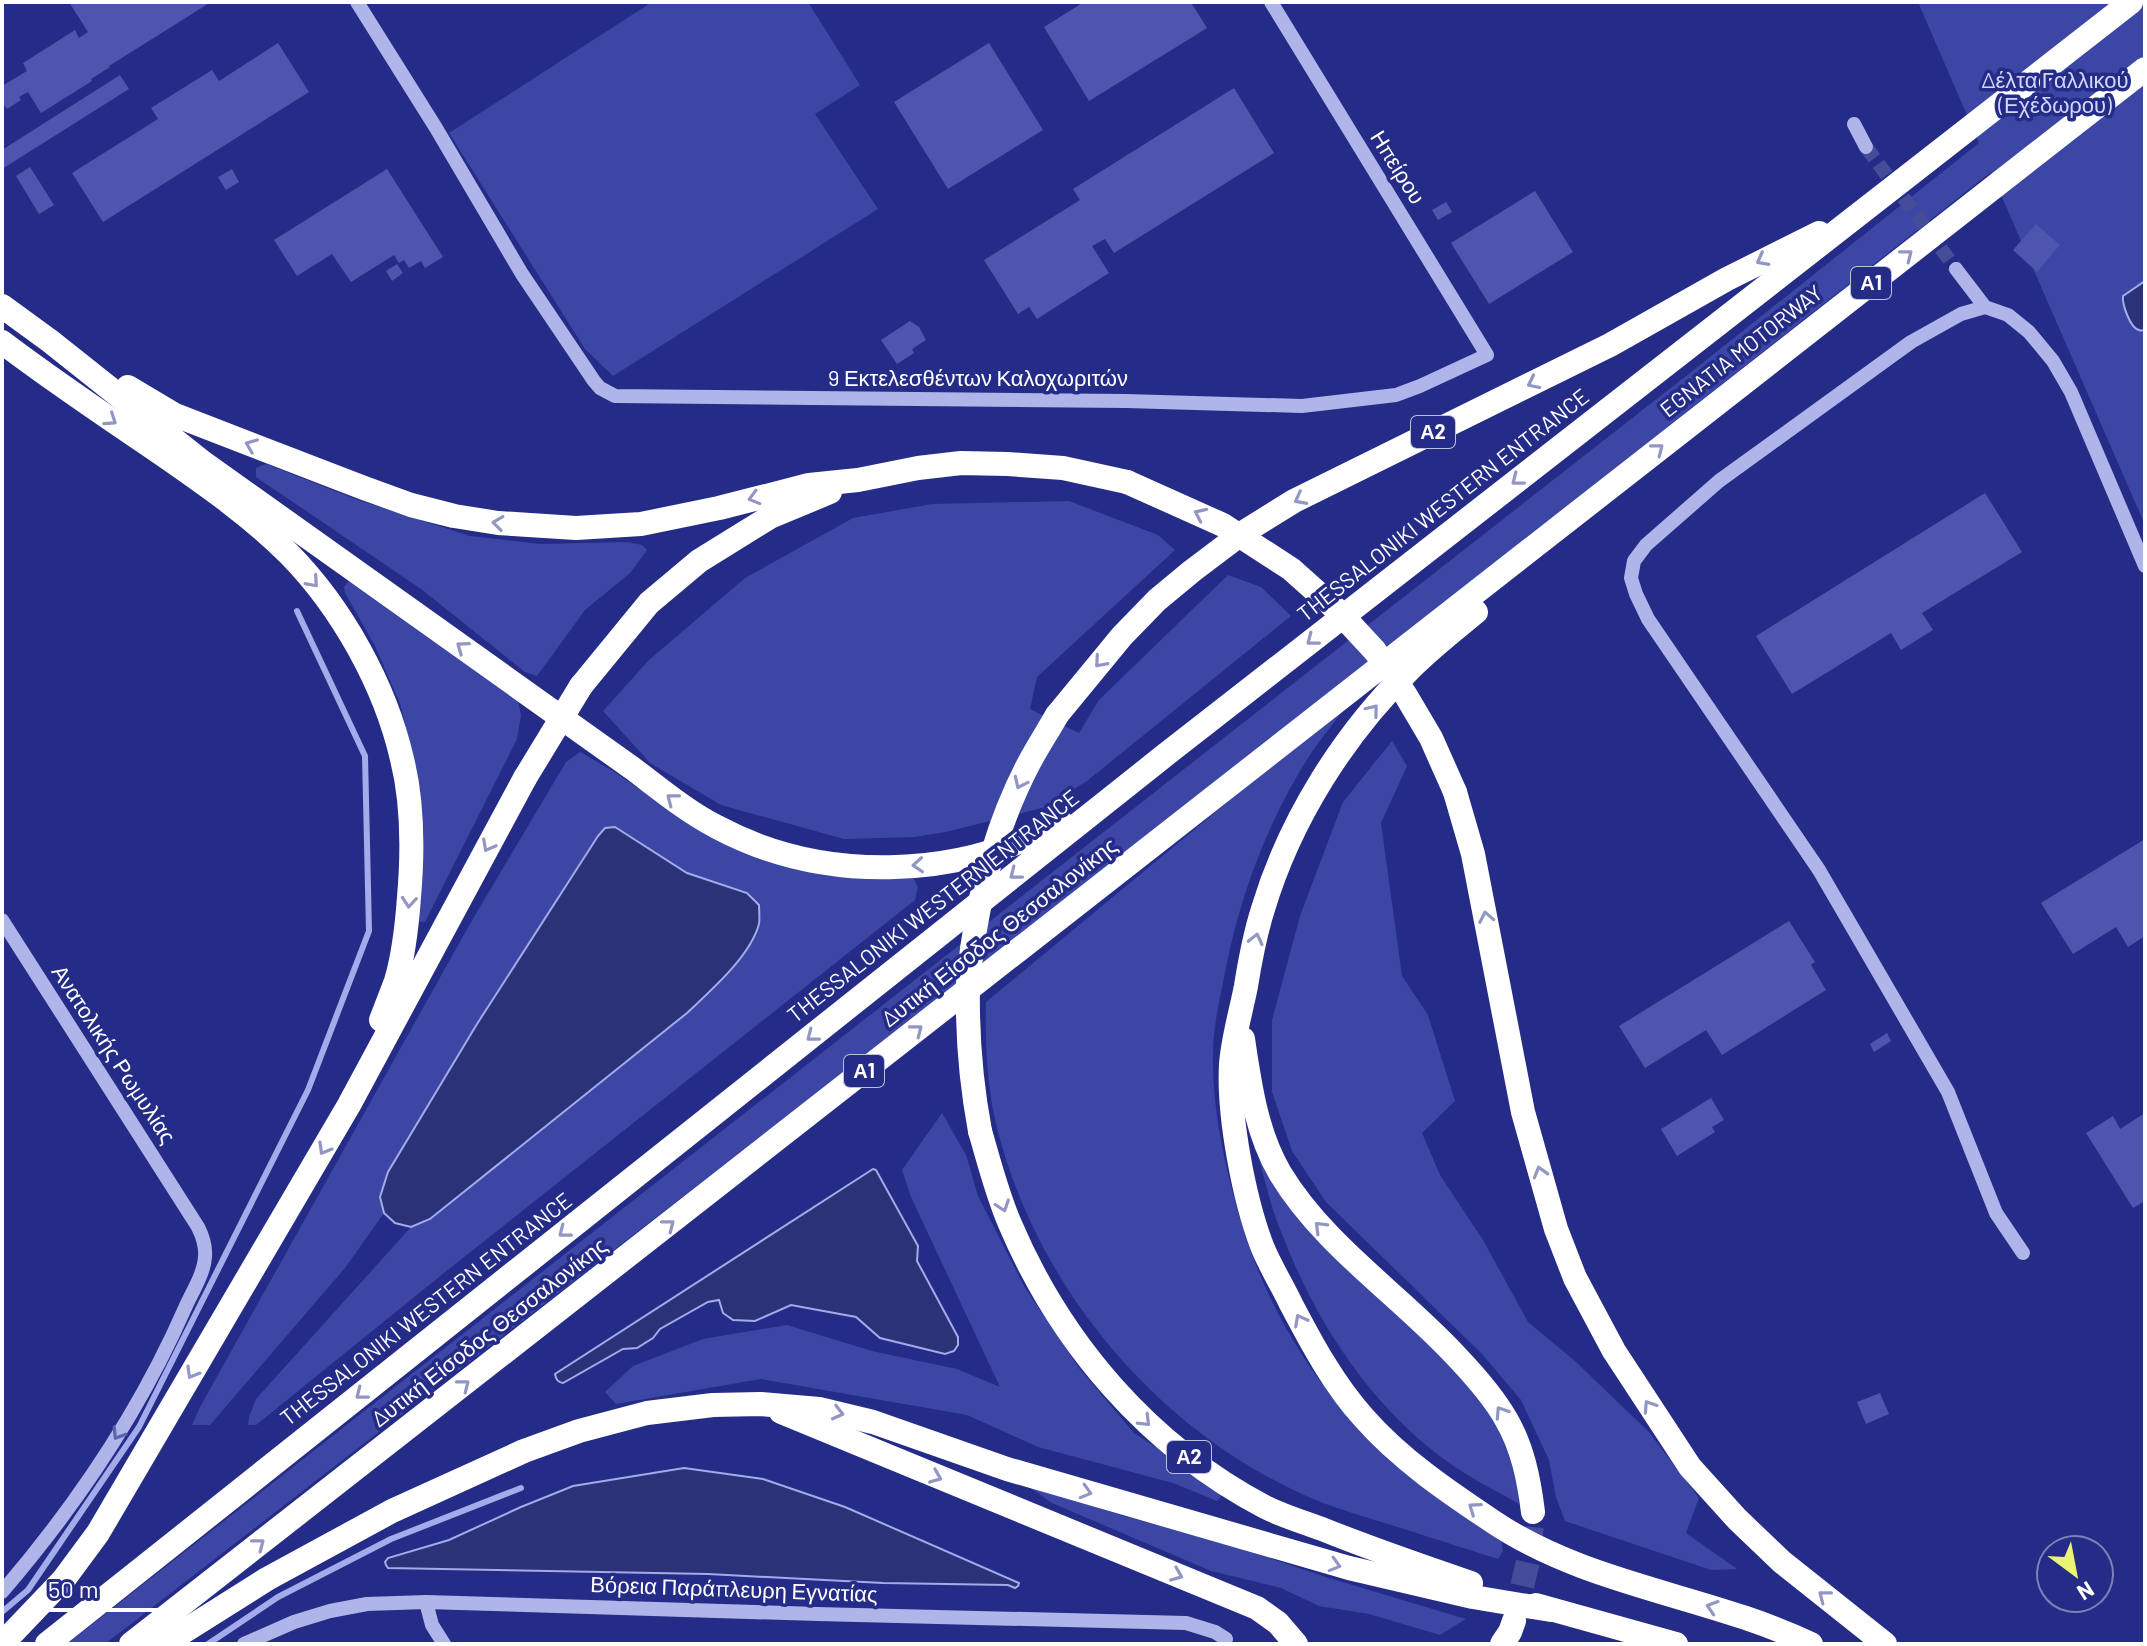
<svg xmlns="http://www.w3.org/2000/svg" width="2147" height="1646" viewBox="0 0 2147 1646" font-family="Barlow,sans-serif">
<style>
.green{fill:#3c46a5}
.water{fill:#2c3277;stroke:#a3abea;stroke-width:2}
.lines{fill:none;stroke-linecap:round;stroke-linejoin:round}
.stream{stroke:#a3abea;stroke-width:6}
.building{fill:#4d55ae}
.minor-tunnel{stroke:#454c99;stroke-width:14;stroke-dasharray:14 7;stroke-linecap:butt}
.highway-tunnel{stroke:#454c99;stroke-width:24;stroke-dasharray:24 12;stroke-linecap:butt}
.minor{stroke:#afb4e9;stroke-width:14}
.highway{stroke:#fff;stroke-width:24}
.highway-bridge{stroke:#fff;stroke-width:24}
.oneway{stroke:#9296c3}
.oneway2{stroke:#5c62ae}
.labels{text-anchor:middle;stroke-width:7;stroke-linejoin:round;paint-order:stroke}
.shield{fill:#242c87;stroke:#bdc0db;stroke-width:2}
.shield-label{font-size:20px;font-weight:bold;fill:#fff}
.park-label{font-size:22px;fill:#d3d7f7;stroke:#242c87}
.street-label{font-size:22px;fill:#fff;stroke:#242c87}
</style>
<rect width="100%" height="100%" fill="#242c87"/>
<!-- green -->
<g class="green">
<polygon points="652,2 808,2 860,85 815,114 878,209 613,376 585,349 449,133"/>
<polygon points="1918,2 2145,2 2145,525 1991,172 1124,855 105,1644 67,1644 1700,365 1979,143"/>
<polygon points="266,464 358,500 470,536 540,544 628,542 642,545 647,550 630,573 585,610 537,676 525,672 421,589 256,477 256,468"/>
<polygon points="1069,501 1158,535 1175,550 1037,677 1030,709 1079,733 1099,700 1228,575 1261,587 1291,616 1087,781 1042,808 946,832 914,837 844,839 721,805 650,763 603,711 649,660 745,578 853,518 932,504"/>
<polygon points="355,580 518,701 521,715 517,739 425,922 420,922 416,916 422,827 415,762 400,704 375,646 345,593 344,587 348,582"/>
<path d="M1351 700C1337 719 1321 738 1308 758 1265 826 1237 904 1223 983 1218 1006 1213 1031 1213 1054 1212 1102 1222 1152 1234 1197 1254 1276 1291 1349 1343 1410 1356 1425 1375 1436 1390 1448 1427 1476 1464 1505 1500 1533L1503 1551 1498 1559C1461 1547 1425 1536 1388 1524 1359 1515 1330 1507 1302 1494 1154 1427 1037 1286 997 1128 987 1088 985 1043 986 1002Z"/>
<polygon points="1392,741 1407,766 1381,823 1402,976 1428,1015 1455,1101 1422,1133 1440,1175 1483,1240 1528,1322 1576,1362 1649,1432 1699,1498 1686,1533 1737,1569 1711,1570 1565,1521 1556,1497 1549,1460 1521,1400 1482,1354 1326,1202 1292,1151 1272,1092 1272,1020 1300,916 1343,802"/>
<polygon points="580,752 613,771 709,836 765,860 835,873 913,878 918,887 915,900 444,1273 256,1425 248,1425 249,1417 256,1399 411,1227 430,1219 760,921 759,905 747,893 687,873 615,827 477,1024 388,1172 380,1197 384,1213 345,1268 210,1425 192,1425 200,1407 471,922 566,762"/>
<polygon points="942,1113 966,1155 978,1196 1024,1286 1079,1368 1134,1433 1225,1492 1217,1501 1173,1483 1038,1447 967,1415 761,1379 616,1404 605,1392 633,1366 703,1339 787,1325 872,1351 957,1369 1000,1387 911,1197 902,1170"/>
<path d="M1257 1152 1473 1382 1507 1444 1517 1473 1519 1504C1495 1490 1468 1477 1445 1460 1370 1405 1315 1321 1282 1234 1271 1208 1265 1180 1257 1152Z"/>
<polygon points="1022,1482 1123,1516 1221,1542 1329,1578 1466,1619 1440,1635 1369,1614 1319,1606 1281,1588 1211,1571 1052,1503"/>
</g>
<!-- water -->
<g class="water">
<path d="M2145 281V330C2143 330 2141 331 2139 330 2130 328 2122 304 2123 296Z"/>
<path d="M615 827 687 873 747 893 759 905C759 911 760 918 759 924 750 957 710 991 687 1013L430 1219 411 1227 395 1223 384 1213 380 1197 388 1172 477 1024 598 836 605 828Z"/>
<path d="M873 1169 876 1170 918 1246 917 1261 958 1337V1345L954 1351 945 1354 880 1338 856 1317 791 1305 755 1321 733 1320 723 1313 719 1300 708 1302 660 1329 653 1338 637 1348 623 1349 563 1383C558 1382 556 1380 555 1374Z"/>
<polygon points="684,1468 763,1479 845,1507 1019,1583 1018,1586 1015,1588 1008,1585 883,1583 708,1574 388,1568 386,1565 385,1562 388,1558 449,1540 521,1507 573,1486"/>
</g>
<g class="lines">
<!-- stream -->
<g class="stream">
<polyline points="2,1612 28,1590 139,1427 308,1090 369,931 365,756 297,611"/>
<polyline points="208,1644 278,1597 391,1539 521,1488"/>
</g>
</g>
<!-- building -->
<g class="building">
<polygon points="69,2 211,2 109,66 110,67 91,79 92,81 41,113 28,92 19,97 21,100 7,109 5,106 2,108 2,86 27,71 23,63 75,30 79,38 88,32"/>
<polygon points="1084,2 1196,2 1192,4 1207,28 1089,101 1044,27"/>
<polygon points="278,43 309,92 103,222 72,173 158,119 151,108 212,70 219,81"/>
<polygon points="989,43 1043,130 948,189 894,102"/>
<polygon points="120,75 129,89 2,169 2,150"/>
<polygon points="1234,88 1274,153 1114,253 1105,239 1092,246 1109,273 1037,319 1029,307 1018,314 984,260 1080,200 1073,189"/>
<polygon points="30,167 54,205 39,214 16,176"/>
<polygon points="232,169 239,182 226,190 218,177"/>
<polygon points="387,169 443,257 425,268 421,261 409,268 404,260 399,263 394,255 351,282 332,254 297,276 274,240"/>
<polygon points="1535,191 1573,252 1489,304 1451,243"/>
<polygon points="1446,202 1452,212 1438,220 1432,210"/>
<polygon points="2036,224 2060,245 2037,272 2013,250"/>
<polygon points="397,264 403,273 392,281 386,271"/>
<polygon points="910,321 919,327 926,340 912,349 914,353 897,364 881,340"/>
<polygon points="1985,493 2022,552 1922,613 1933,630 1901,650 1891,633 1792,694 1756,636"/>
<polygon points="2145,839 2145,936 2128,947 2116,927 2073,954 2041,903"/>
<polygon points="1789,921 1815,962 1811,965 1826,990 1722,1055 1706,1030 1645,1068 1619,1026"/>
<polygon points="1887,1033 1891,1041 1874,1052 1870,1044"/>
<polygon points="1711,1098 1724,1120 1712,1127 1715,1132 1677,1156 1661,1129"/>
<polygon points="2145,1113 2145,1201 2133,1208 2086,1133 2113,1116 2120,1129"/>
<polygon points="1880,1393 1889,1414 1866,1424 1857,1402"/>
</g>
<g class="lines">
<!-- minor-tunnel -->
<polyline class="minor-tunnel" points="1866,147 1956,269"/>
<!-- highway-tunnel -->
<polyline class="highway-tunnel" points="1514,1621 1529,1557 1533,1512"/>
<!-- minor -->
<g class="minor">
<polyline points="357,2 436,128 522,274 594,381 600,388 615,396 1126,401 1302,406 1396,395 1420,386 1487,355 1271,2"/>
<polyline points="1854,124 1866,147"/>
<polyline points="1956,269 1985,307 2008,315 2029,332 2053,361 2071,392 2145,566"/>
<polyline points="1985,307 1961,314 1911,342 1719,481 1646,545 1634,561 1631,578 1636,594 1648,619 1819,870 1948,1092 1996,1213 2023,1253"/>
<path d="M2 920 198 1227C203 1237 206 1246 205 1257 204 1274 192 1292 185 1308 140 1411 75 1507 2 1592"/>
<polyline points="426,1602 432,1625 444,1644"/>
<polyline points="244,1644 294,1622 330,1611 367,1604 426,1602 817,1614 1186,1623 1215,1632 1226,1639"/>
</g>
<!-- highway -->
<g class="highway">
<path d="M2 306 50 341 201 461 632 768C660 789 686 811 717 827 822 883 958 880 1061 822"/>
<path d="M2 342C52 380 104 415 156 450 202 482 249 514 289 554 342 608 385 685 402 759 413 803 413 851 409 897 407 925 404 954 396 981 391 994 386 1007 381 1020"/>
<polyline points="128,387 175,415 364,488 411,505 454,516 498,523 576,528 641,524 719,508 809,485 858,480 918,468 961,463 1007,464 1063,468 1127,482"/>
<path d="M1476 612C1454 630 1431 648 1411 668 1344 734 1290 819 1263 909 1255 934 1250 961 1246 986 1241 1012 1233 1038 1231 1064 1228 1115 1244 1199 1262 1246 1270 1266 1282 1285 1291 1304 1312 1344 1334 1385 1364 1418 1400 1459 1447 1491 1492 1521 1588 1586 1708 1595 1811 1644"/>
<polyline points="581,686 649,603 699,561 770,517 830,492"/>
<polyline points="1057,715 1122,636 1157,600 1192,571 1241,534 1294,501 1610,345 1727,279 1819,233"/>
<polyline points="1455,792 1473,854 1523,1112 1556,1229 1575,1278 1614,1351 1690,1467 1737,1519 1782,1562 1885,1644"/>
<path d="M1243 1039C1250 1085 1256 1132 1280 1173 1324 1246 1400 1295 1457 1357 1475 1376 1493 1396 1506 1419 1523 1448 1529 1480 1533 1512"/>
<path d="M980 1131C989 1162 997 1194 1010 1224 1061 1344 1149 1446 1265 1507 1283 1516 1303 1522 1322 1529 1371 1549 1421 1566 1471 1583"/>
<polyline points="781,1412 1257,1608 1278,1623 1296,1644"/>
<polyline points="1536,1605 1676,1644"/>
<polyline points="2,1644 64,1579 98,1533 349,1105 525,778"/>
<polyline points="47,1644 1164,756 2131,2"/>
<polyline points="131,1644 2145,69"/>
<polyline points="164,1644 267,1579 392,1511 524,1451 579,1431 647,1413 713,1405 761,1404 819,1409 873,1422 1007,1469 1349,1568 1473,1597 1551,1610"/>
<polyline points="1502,1644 1510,1632 1514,1621"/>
</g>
<!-- highway-bridge -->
<g class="highway-bridge">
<polyline points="1127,482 1223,525 1291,569 1338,611 1375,651 1405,694 1431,738 1455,792"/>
<polyline points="525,778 581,686"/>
<path d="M980 1131C971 1083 967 1035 968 985 968 973 971 961 972 949 981 885 999 820 1029 763 1038 746 1048 731 1057 715"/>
</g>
</g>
<!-- one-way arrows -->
<defs><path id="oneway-chevron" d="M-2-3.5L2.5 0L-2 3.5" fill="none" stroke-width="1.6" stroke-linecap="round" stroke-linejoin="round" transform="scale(2)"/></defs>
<g class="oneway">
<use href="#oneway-chevron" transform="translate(1907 255) rotate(-38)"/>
<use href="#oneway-chevron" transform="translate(1762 260) rotate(152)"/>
<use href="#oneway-chevron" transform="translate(1533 383) rotate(154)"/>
<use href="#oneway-chevron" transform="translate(111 420) rotate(34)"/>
<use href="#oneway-chevron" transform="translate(251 445) rotate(-158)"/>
<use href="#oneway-chevron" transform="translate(1658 449) rotate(-38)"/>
<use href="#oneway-chevron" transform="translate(1517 480) rotate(142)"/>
<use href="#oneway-chevron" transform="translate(754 498) rotate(164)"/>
<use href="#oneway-chevron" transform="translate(1300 499) rotate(152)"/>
<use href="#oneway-chevron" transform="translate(1200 514) rotate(-155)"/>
<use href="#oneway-chevron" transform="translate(498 523) rotate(-173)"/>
<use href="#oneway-chevron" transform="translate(313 582) rotate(49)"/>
<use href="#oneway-chevron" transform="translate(1312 640) rotate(142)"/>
<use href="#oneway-chevron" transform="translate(462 647) rotate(-144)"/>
<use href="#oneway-chevron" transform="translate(1100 662) rotate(131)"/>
<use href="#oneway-chevron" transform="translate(1373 710) rotate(-51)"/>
<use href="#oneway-chevron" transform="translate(1020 783) rotate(115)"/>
<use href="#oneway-chevron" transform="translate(672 799) rotate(-142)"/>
<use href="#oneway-chevron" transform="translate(488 846) rotate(118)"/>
<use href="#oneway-chevron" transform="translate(918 865) rotate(176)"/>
<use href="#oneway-chevron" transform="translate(1015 874) rotate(142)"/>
<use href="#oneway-chevron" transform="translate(409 902) rotate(95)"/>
<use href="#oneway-chevron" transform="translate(1486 917) rotate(-101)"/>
<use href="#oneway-chevron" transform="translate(1256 939) rotate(-77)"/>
<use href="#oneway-chevron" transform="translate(917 1030) rotate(-38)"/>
<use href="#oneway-chevron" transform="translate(812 1036) rotate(142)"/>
<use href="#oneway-chevron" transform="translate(324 1149) rotate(120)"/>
<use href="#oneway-chevron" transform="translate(1540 1172) rotate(-106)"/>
<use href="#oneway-chevron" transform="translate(1003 1206) rotate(71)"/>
<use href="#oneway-chevron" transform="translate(669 1225) rotate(-38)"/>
<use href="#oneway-chevron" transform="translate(1320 1227) rotate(-135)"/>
<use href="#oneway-chevron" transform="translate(564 1232) rotate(142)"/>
<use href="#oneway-chevron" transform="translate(1300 1320) rotate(-118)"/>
<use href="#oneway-chevron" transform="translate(192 1373) rotate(120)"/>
<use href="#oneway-chevron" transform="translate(464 1385) rotate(-38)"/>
<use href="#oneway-chevron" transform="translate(361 1394) rotate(142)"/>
<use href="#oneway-chevron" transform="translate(1649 1406) rotate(-123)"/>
<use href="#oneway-chevron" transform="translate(1501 1412) rotate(-123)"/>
<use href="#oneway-chevron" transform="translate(838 1413) rotate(14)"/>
<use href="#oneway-chevron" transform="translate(1145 1421) rotate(45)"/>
<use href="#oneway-chevron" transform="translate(936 1477) rotate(22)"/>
<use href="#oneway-chevron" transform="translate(1086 1492) rotate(16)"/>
<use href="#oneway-chevron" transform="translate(1474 1508) rotate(-145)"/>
<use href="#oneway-chevron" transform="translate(259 1544) rotate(-38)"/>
<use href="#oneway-chevron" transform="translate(1335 1565) rotate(16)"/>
<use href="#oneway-chevron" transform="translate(1177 1575) rotate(22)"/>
<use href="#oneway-chevron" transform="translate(1824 1596) rotate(-142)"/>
<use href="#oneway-chevron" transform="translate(1712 1607) rotate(-162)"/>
</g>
<use class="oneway2" href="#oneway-chevron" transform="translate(118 1434) rotate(122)"/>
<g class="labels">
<!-- shield labels -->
<g class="shield">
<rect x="1851" y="267" width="40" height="32" rx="6"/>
<rect x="1411" y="416" width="44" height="32" rx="6"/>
<rect x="844" y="1055" width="40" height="32" rx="6"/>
<rect x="1167" y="1441" width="44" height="32" rx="6"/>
</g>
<g class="shield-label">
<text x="1871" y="290">Α1</text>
<text x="1433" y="439">Α2</text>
<text x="864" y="1078">Α1</text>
<text x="1189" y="1464">Α2</text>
</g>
<!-- park labels -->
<g class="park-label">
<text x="2055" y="88">Δέλτα Γαλλικού<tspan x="2055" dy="25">(Εχέδωρου)</tspan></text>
</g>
<!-- street labels -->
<g class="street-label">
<text transform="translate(1398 167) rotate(58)" y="8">Ηπείρου</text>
<text transform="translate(1741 351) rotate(-38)" y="8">EGNATIA MOTORWAY</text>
<text x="978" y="386">9 Εκτελεσθέντων Καλοχωριτών</text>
<text transform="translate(1443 505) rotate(-38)" y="8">THESSALONIKI WESTERN ENTRANCE</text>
<text transform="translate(933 906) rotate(-38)" y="8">THESSALONIKI WESTERN ENTRANCE</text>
<text transform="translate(999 932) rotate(-38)" y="8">Δυτική Είσοδος Θεσσαλονίκης</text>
<text transform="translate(114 1054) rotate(57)" y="8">Ανατολικής Ρωμυλίας</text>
<text transform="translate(426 1309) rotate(-38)" y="8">THESSALONIKI WESTERN ENTRANCE</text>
<text transform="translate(489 1332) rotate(-38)" y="8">Δυτική Είσοδος Θεσσαλονίκης</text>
<text transform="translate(734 1589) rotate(2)" y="8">Βόρεια Παράπλευρη Εγνατίας</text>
</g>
</g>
<!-- border -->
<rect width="2147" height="1646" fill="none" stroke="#ffffff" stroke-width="8"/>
<!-- north arrow -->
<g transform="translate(2075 1574) rotate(148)"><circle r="38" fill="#242c87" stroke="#7c80b7" stroke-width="2"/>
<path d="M0-6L14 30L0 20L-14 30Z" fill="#eaf373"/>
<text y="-12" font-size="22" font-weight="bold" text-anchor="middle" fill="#ffffff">N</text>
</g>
<!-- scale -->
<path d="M36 1598v12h142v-12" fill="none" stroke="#ffffff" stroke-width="4"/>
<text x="48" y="1598" font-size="24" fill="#ffffff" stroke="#242c87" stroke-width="6" paint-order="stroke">50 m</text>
</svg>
